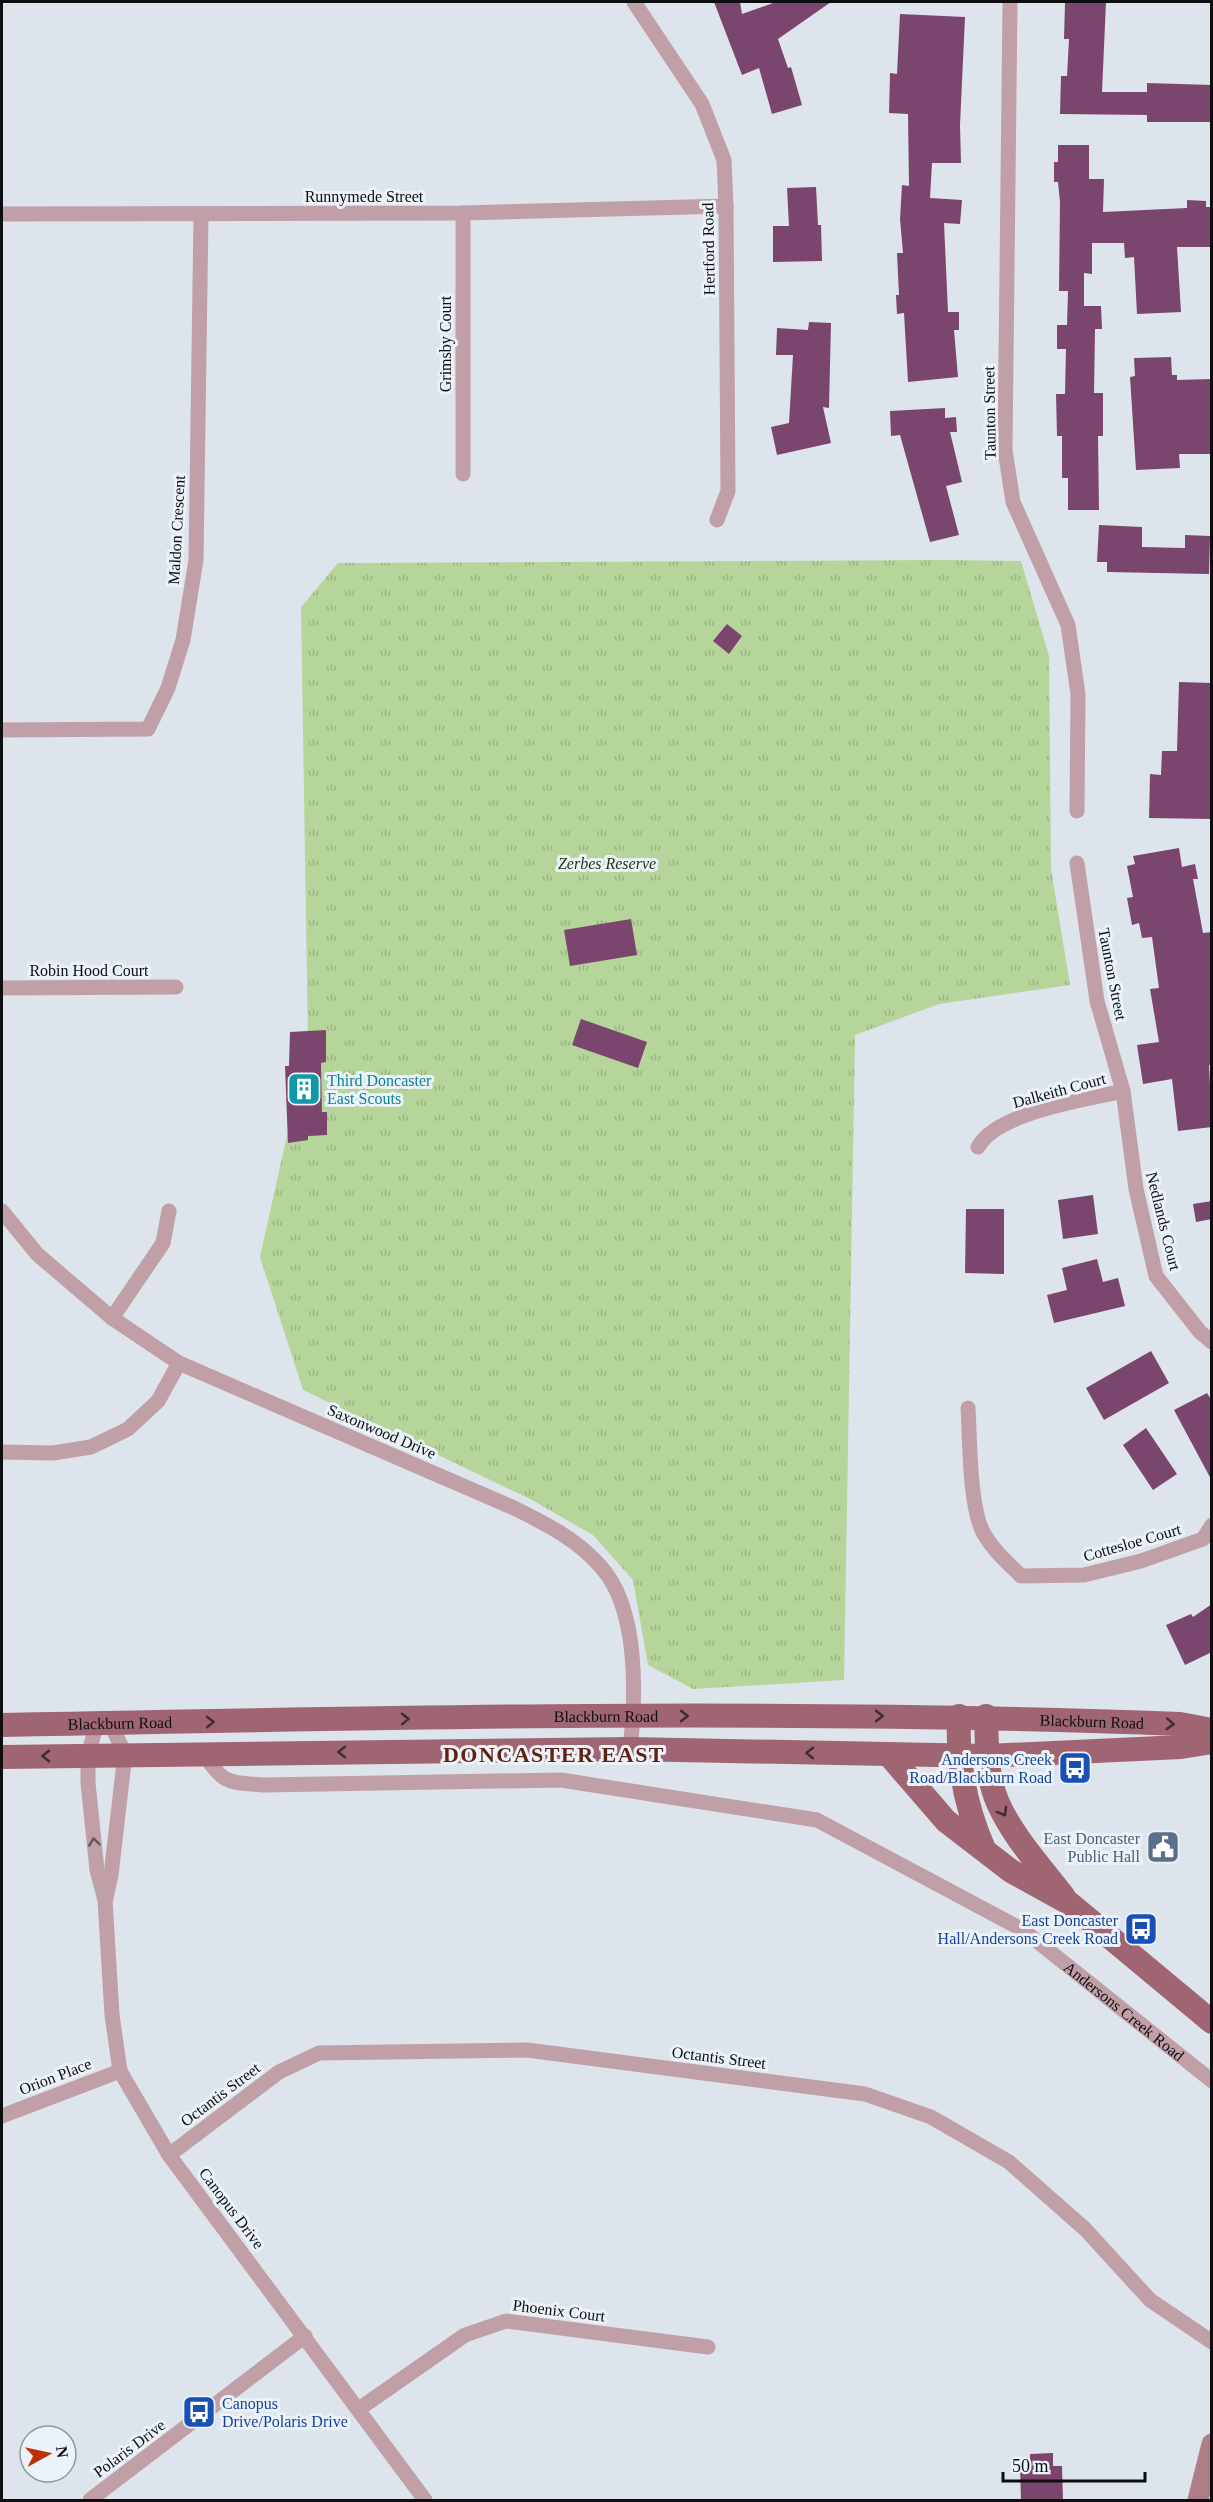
<svg xmlns="http://www.w3.org/2000/svg" width="1213" height="2502" viewBox="0 0 1213 2502" font-family="'Times New Roman',serif">
<style>
.park{fill:url(#park-tufts)}
.building{fill:#7b466d}
.lines{fill:none;stroke-linecap:round;stroke-linejoin:round}
.street{stroke:#c19fa6;stroke-width:15}
.secondary{stroke:#ae7e88;stroke-width:21}
.primary{stroke:#9f6572;stroke-width:24}
.oneway{stroke:#3f2c32}
.oneway2{stroke:#66565b}
.labels{text-anchor:middle;stroke-width:6;stroke-linejoin:round;paint-order:stroke}
.street-label{font-size:16px;fill:#0c0e10;stroke:#ebf2f9}
.park-label{font-size:16px;font-style:italic;fill:#1e3306;stroke:#ebf2f9}
.culture-label{font-size:16px;fill:#0d838f;stroke:#ebf2f9;text-anchor:start}
.transit-label{font-size:16px;fill:#164399;stroke:#ebf2f9;text-anchor:end}
.service-label{font-size:16px;fill:#4e5e75;stroke:#ebf2f9;text-anchor:end}
.district-label{font-size:22px;font-weight:bold;letter-spacing:1.5px;fill:#62200e;stroke:#ebf2f9}
</style>
<defs>
<pattern id="park-tufts" width="24" height="20" patternUnits="userSpaceOnUse" patternTransform="scale(1.5)"><rect width="24" height="20" fill="#b5d59b"/><path d="M3 7l-1-3M5 7V3M7 7l1-3M15 17l-1-3M17 17v-4M19 17l1-3" fill="none" stroke="#9ab684"/></pattern>
</defs>
<rect width="100%" height="100%" fill="#dee4eb"/>
<!-- park -->
<polygon class="park" points="944,560 1021,561 1049,656 1051,869 1070,985 939,1004 855,1035 844,1680 693,1689 648,1665 633,1580 593,1535 532,1500 303,1390 260,1257 308,1041 301,607 338,563"/>
<!-- building -->
<g class="building">
<polygon points="714,2 740,2 742,14 776,2 831,2 778,39 788,68 791,67 802,105 772,114 759,68 742,75"/>
<polygon points="1065,2 1106,2 1102,92 1147,92 1147,83 1212,85 1212,122 1147,122 1147,115 1060,114 1061,76 1067,76 1069,39 1064,39"/>
<polygon points="900,14 965,17 960,125 961,163 932,163 930,198 962,200 960,224 944,223 948,312 959,312 959,330 954,330 958,377 908,382 904,313 897,314 896,295 899,295 897,253 903,253 900,219 902,185 909,186 908,114 889,113 890,73 897,74"/>
<polygon points="1058,145 1089,145 1089,179 1104,179 1103,212 1187,208 1187,200 1206,201 1206,207 1212,207 1212,247 1177,247 1181,312 1137,314 1134,257 1125,258 1124,243 1092,243 1092,274 1084,273 1084,306 1101,306 1102,329 1095,329 1094,393 1103,393 1103,436 1098,436 1099,510 1068,510 1068,478 1062,478 1062,436 1057,436 1056,394 1065,394 1066,349 1057,349 1057,325 1067,325 1068,291 1059,291 1060,202 1058,182 1054,182 1054,162 1058,162"/>
<polygon points="816,187 818,225 821,225 822,261 773,262 773,226 789,226 787,188"/>
<polygon points="809,322 831,323 829,408 823,407 831,443 777,455 771,427 789,423 793,355 776,355 777,328 808,330"/>
<polygon points="1171,357 1172,375 1177,375 1177,380 1212,379 1212,454 1179,454 1180,468 1136,470 1130,377 1135,376 1134,358"/>
<polygon points="945,408 945,418 956,417 957,432 950,432 962,482 946,486 959,535 930,542 900,435 891,436 890,411"/>
<polygon points="1099,525 1142,527 1142,547 1185,548 1185,535 1210,536 1209,574 1107,572 1107,562 1097,562"/>
<polygon points="727,624 742,636 729,654 713,641"/>
<polygon points="1179,682 1212,683 1212,819 1149,818 1150,774 1161,775 1162,751 1177,751"/>
<polygon points="1179,848 1182,867 1195,864 1198,879 1193,879 1203,933 1212,932 1212,1065 1209,1065 1212,1127 1178,1131 1172,1079 1143,1084 1137,1045 1159,1042 1150,989 1159,988 1152,937 1142,938 1139,923 1132,925 1127,898 1133,897 1127,866 1135,864 1133,856"/>
<polygon points="631,919 637,955 570,966 564,930"/>
<polygon points="581,1019 647,1042 638,1068 572,1045"/>
<polygon points="326,1030 326,1062 321,1063 322,1112 327,1112 327,1135 308,1136 308,1140 288,1143 285,1066 289,1066 290,1032"/>
<polygon points="1093,1195 1098,1234 1063,1239 1058,1200"/>
<polygon points="1212,1201 1212,1219 1196,1222 1193,1204"/>
<polygon points="966,1209 1004,1209 1004,1274 965,1273"/>
<polygon points="1097,1259 1103,1282 1118,1278 1125,1306 1054,1323 1047,1295 1067,1290 1062,1268"/>
<polygon points="1151,1351 1169,1383 1104,1420 1086,1388"/>
<polygon points="1207,1393 1212,1401 1212,1481 1174,1410"/>
<polygon points="1146,1428 1177,1474 1153,1490 1123,1445"/>
<polygon points="1212,1604 1212,1652 1185,1665 1166,1625 1191,1614 1193,1617"/>
<polygon points="1053,2453 1053,2466 1062,2466 1063,2500 1021,2500 1020,2466 1030,2466 1030,2454"/>
</g>
<g class="lines">
<!-- street -->
<g class="street">
<polyline points="634,2 702,104 724,160 726,206 728,491 717,520"/>
<polyline points="1010,2 1005,450 1013,502 1068,625 1078,694 1077,811"/>
<polyline points="463,213 463,474"/>
<polyline points="2,214 463,213 726,206"/>
<polyline points="2,730 148,729 168,688 183,640 196,560 201,215"/>
<polyline points="1077,863 1097,1001 1123,1091 1136,1189 1156,1276 1200,1332 1212,1342"/>
<polyline points="2,988 176,987"/>
<path d="M978 1147C997 1112 1086 1100 1123 1091"/>
<path d="M2 1211 37 1254 112 1318 179 1363 514 1508C546 1524 577 1539 601 1567 639 1609 636 1697 630 1749"/>
<polyline points="112,1318 163,1243 169,1211"/>
<path d="M968 1408C970 1439 969 1508 984 1534 994 1551 1007 1562 1021 1576L1084 1575 1141 1561 1203 1539 1212 1525"/>
<polyline points="2,1452 53,1453 91,1447 128,1429 158,1401 179,1363"/>
<polyline points="97,1723 88,1755 88,1783 97,1870 105,1900 112,2015 120,2071 169,2155 425,2500"/>
<path id="s1" d="M203 1753C224 1785 228 1782 264 1785L561 1780 817 1820 1023 1930 1212 2081"/>
<polyline points="106,1898 111,1875 125,1754 110,1723"/>
<polyline points="2,2116 120,2071"/>
<polyline points="169,2155 279,2072 319,2053 527,2050 865,2094 931,2117 1009,2162 1085,2229 1150,2300 1212,2342"/>
<polyline points="359,2409 465,2335 506,2321 708,2347"/>
<polyline points="90,2500 305,2336"/>
</g>
<!-- secondary -->
<polyline class="secondary" points="1198,2500 1212,2444"/>
<!-- primary -->
<g class="primary">
<path d="M959 1716C957 1763 965 1806 984 1849"/>
<path d="M986 1716C987 1745 986 1776 998 1803 1013 1837 1041 1867 1064 1897"/>
<path id="s2" d="M2 1725C394 1717 788 1709 1180 1724L1212 1730"/>
<polyline points="889,1755 946,1821 1011,1871 1069,1903 1212,2022"/>
<polyline points="2,1757 630,1749 987,1756 1181,1747 1212,1742"/>
</g>
</g>
<!-- one-way arrows -->
<defs><path id="oneway-chevron" d="M-2-3.5L2.5 0L-2 3.5" fill="none" stroke-width="1.6" stroke-linecap="round" stroke-linejoin="round" transform="scale(1.5)"/></defs>
<g class="oneway">
<use href="#oneway-chevron" transform="translate(684 1716)"/>
<use href="#oneway-chevron" transform="translate(879 1716)"/>
<use href="#oneway-chevron" transform="translate(405 1719) rotate(-1)"/>
<use href="#oneway-chevron" transform="translate(210 1722) rotate(-1)"/>
<use href="#oneway-chevron" transform="translate(1170 1724) rotate(3)"/>
<use href="#oneway-chevron" transform="translate(342 1752) rotate(180)"/>
<use href="#oneway-chevron" transform="translate(810 1753) rotate(-179)"/>
<use href="#oneway-chevron" transform="translate(46 1756) rotate(179)"/>
<use href="#oneway-chevron" transform="translate(1003 1812) rotate(61)"/>
</g>
<use class="oneway2" href="#oneway-chevron" transform="translate(94 1842) rotate(-96)"/>
<!-- icons -->
<defs>
<g id="building-square" transform="scale(1.725)"><rect x="-9" y="-9" width="18" height="18" rx="4" fill="#0f9aa8" stroke="#ebf2f9"/><path d="M-4-6H4V6H1V3H-1V6H-4ZM-2.5-4.3h1.7v1.8h-1.7ZM.8-4.3h1.7v1.8H.8ZM-2.5-1h1.7V.8h-1.7ZM.8-1h1.7V.8H.8Z" fill="#fff"/></g>
<g id="bus-square" transform="scale(1.725)"><rect x="-9" y="-9" width="18" height="18" rx="4" fill="#1a4fb4" stroke="#ebf2f9"/><path d="M-5-6H5V4H4V6H2V4H-2V6H-4V4H-5ZM-3.5-4V0h7V-4ZM-3.5 1.2v1.5H-2V1.2ZM2 1.2v1.5H3.5V1.2Z" fill="#fff"/></g>
<g id="civic-square" transform="scale(1.725)"><rect x="-9" y="-9" width="18" height="18" rx="4" fill="#5c6f8a" stroke="#ebf2f9"/><path d="M-.6-6.5H3V-4.5H.6V-3L4-1V1h2V6H-6V1h2V-1L-.6-3ZM-1.2 2.5V6h2.4V2.5Z" fill="#fff"/></g>
</defs>
<g fill-rule="evenodd">
<use href="#building-square" x="304" y="1089"/>
<use href="#bus-square" x="1075" y="1768"/>
<use href="#civic-square" x="1163" y="1847"/>
<use href="#bus-square" x="1141" y="1929"/>
<use href="#bus-square" x="199" y="2412"/>
</g>
<g class="labels">
<!-- street labels -->
<g class="street-label">
<text x="364" y="202">Runnymede Street</text>
<text transform="translate(708 249) rotate(-91)" y="6">Hertford Road</text>
<text transform="translate(445 344) rotate(-90)" y="6">Grimsby Court</text>
<text transform="translate(989 413) rotate(-91)" y="6">Taunton Street</text>
<text transform="translate(176 530) rotate(-87)" y="6">Maldon Crescent</text>
<text x="89" y="976">Robin Hood Court</text>
<text transform="translate(1113 974) rotate(79)" y="6">Taunton Street</text>
<text transform="translate(1059 1090) rotate(-15)" y="6">Dalkeith Court</text>
<text transform="translate(1164 1221) rotate(76)" y="6">Nedlands Court</text>
<text transform="translate(382 1431) rotate(23)" y="6">Saxonwood Drive</text>
<text transform="translate(1132 1542) rotate(-16)" y="6">Cottesloe Court</text>
<text dy="6" stroke="none"><textPath href="#s2" startOffset="604">Blackburn Road</textPath></text>
<text dy="6" stroke="none"><textPath href="#s2" startOffset="1090">Blackburn Road</textPath></text>
<text dy="6" stroke="none"><textPath href="#s2" startOffset="118">Blackburn Road</textPath></text>
<text dy="6" stroke="none"><textPath href="#s1" startOffset="993">Andersons Creek Road</textPath></text>
<text transform="translate(719 2057) rotate(7)" y="6">Octantis Street</text>
<text transform="translate(55 2076) rotate(-21)" y="6">Orion Place</text>
<text transform="translate(220 2094) rotate(-37)" y="6">Octantis Street</text>
<text transform="translate(232 2208) rotate(53)" y="6">Canopus Drive</text>
<text transform="translate(559 2310) rotate(7)" y="6">Phoenix Court</text>
<text transform="translate(129 2448) rotate(-37)" y="6">Polaris Drive</text>
</g>
<!-- park labels -->
<g class="park-label">
<text x="607" y="869">Zerbes Reserve</text>
</g>
<!-- culture labels -->
<g class="culture-label">
<text x="327" y="1086">Third Doncaster<tspan x="327" dy="18">East Scouts</tspan></text>
</g>
<!-- transit labels -->
<g class="transit-label">
<text x="1052" y="1765">Andersons Creek<tspan x="1052" dy="18">Road/Blackburn Road</tspan></text>
<text x="1118" y="1926">East Doncaster<tspan x="1118" dy="18">Hall/Andersons Creek Road</tspan></text>
<text x="222" y="2409" text-anchor="start">Canopus<tspan x="222" dy="18">Drive/Polaris Drive</tspan></text>
</g>
<!-- service labels -->
<g class="service-label">
<text x="1140" y="1844">East Doncaster<tspan x="1140" dy="18">Public Hall</tspan></text>
</g>
<!-- district labels -->
<g class="district-label">
<text x="554" y="1762">DONCASTER EAST</text>
</g>
</g>
<!-- border -->
<rect width="1213" height="2502" fill="none" stroke="#0c0e10" stroke-width="6"/>
<!-- north arrow -->
<g transform="translate(48 2454) rotate(82)"><circle r="28" fill="#ebf2f9" stroke="#92979c" stroke-width="1.5"/>
<path d="M0-4.5L10 22L0 15L-10 22Z" fill="#bb3204"/>
<text y="-9" font-size="16" font-weight="bold" text-anchor="middle" fill="#0c0e10">N</text>
</g>
<!-- scale -->
<path d="M1003 2472v9h142v-9" fill="none" stroke="#0c0e10" stroke-width="3"/>
<text x="1012" y="2472" font-size="18" fill="#0c0e10" stroke="#ebf2f9" stroke-width="4.5" paint-order="stroke">50 m</text>
</svg>
